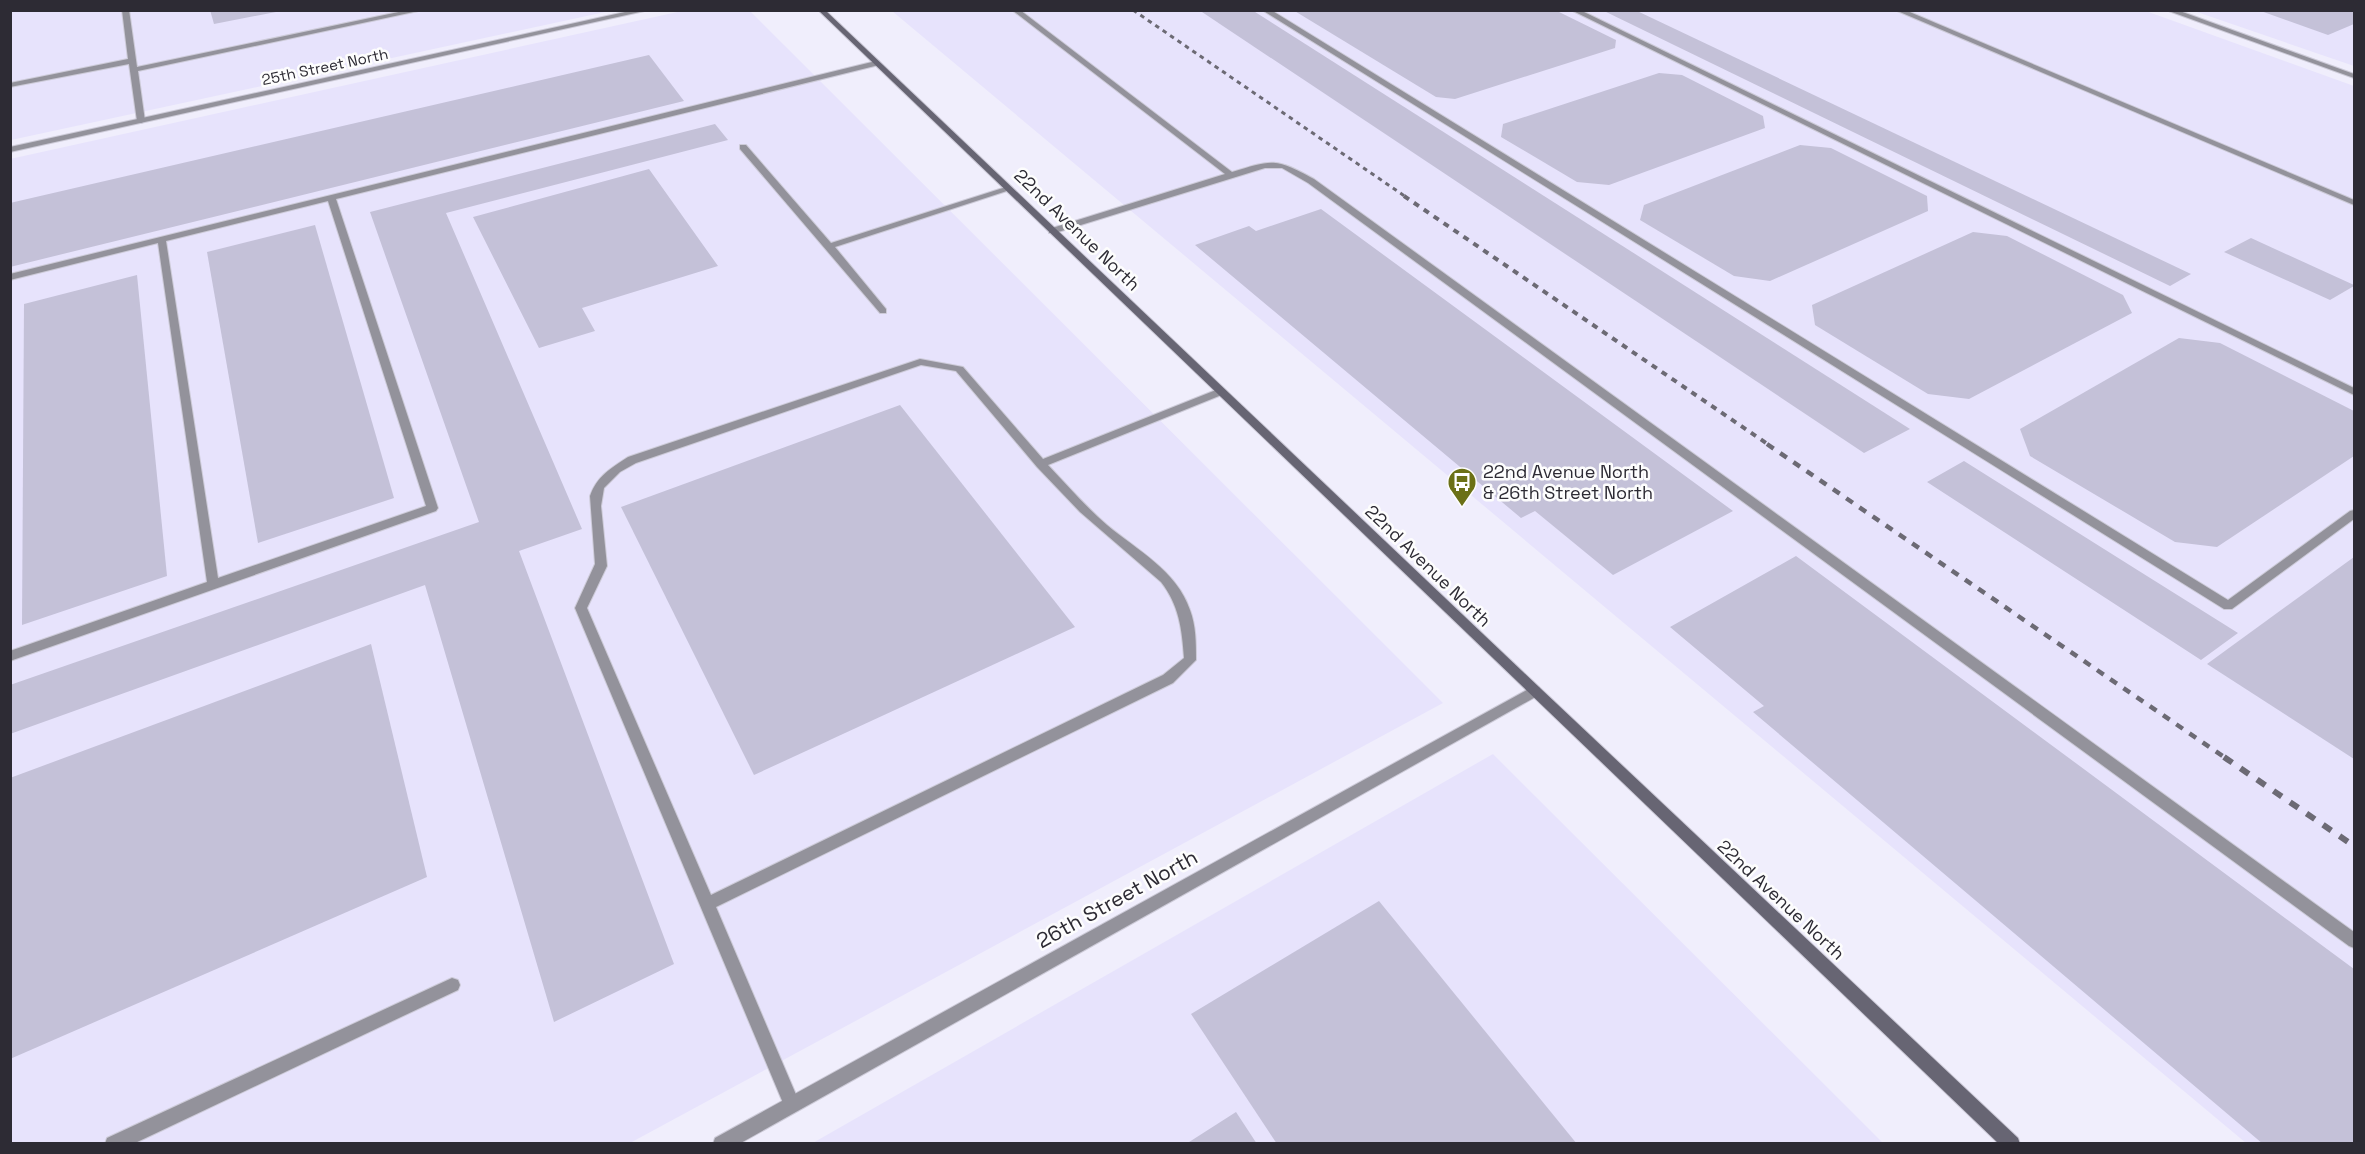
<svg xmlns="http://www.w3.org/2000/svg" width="2365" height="1154" viewBox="0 0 2365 1154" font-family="'Space Grotesk',sans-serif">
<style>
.built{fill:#e7e3fc}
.building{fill:#c4c1d8}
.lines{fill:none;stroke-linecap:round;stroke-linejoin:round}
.service-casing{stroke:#cdcbd8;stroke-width:2}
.minor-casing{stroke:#cdcbd8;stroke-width:2}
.secondary-casing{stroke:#cdcbd8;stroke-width:2}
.service{fill:#93929b;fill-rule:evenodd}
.minor{fill:#93929b;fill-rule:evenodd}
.secondary{fill:#676573;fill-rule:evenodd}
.rail-far3{stroke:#6c6a74;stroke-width:3;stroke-dasharray:4.5 4.5;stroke-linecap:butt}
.rail-far2{stroke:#6c6a74;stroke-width:4;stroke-dasharray:6 6;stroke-linecap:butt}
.rail-far1{stroke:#6c6a74;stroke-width:4.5;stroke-dasharray:8 8;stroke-linecap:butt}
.rail{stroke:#6c6a74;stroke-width:6;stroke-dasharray:10 10;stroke-linecap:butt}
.labels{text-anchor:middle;stroke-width:5;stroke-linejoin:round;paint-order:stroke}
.far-street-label{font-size:15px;fill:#2d2b34;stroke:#fdfdfd}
.street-label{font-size:18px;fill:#2d2b34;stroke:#fdfdfd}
.poi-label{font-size:18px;fill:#2d2b34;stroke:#fdfdfd;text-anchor:start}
.near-street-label{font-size:21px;fill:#2d2b34;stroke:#fdfdfd}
</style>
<rect width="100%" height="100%" fill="#f0eefc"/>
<!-- built -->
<g class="built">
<polygon points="11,10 610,11 11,140"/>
<polygon points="2143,10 2354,86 2354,1143 2246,1143 892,11"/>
<polygon points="682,11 750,11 1443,703 630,1143 11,1143 10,159"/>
<polygon points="2194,11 2354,11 2354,66"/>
<polygon points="1493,754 1883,1143 811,1144"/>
</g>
<!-- building -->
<g class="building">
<polygon points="210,10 276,10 276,12 214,24"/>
<polygon points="1199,10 1252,10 1910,429 1864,453"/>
<polygon points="1293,10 1555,10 1616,40 1615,48 1455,99 1436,97"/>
<polygon points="1602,10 1635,10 2191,274 2170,286"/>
<polygon points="2258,10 2354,10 2354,24 2328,35"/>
<polygon points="649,55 684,101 10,267 10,203"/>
<polygon points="1659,73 1682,75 1763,116 1765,128 1609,185 1577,182 1501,137 1503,124"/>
<polygon points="715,124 728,140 446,213 582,529 519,551 674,964 554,1022 425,585 10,734 10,685 479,522 370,212"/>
<polygon points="1800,145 1831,148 1927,196 1928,211 1770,281 1734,276 1640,220 1644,205"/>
<polygon points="649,169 718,266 582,308 595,331 539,348 473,217"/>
<polygon points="1321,209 1733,511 1613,575 1535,511 1521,518 1195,245 1249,226 1256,231"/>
<polygon points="315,225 394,498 258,543 207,252"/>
<polygon points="1973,232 2007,236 2123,295 2132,313 1969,399 1928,394 1815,325 1812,305"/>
<polygon points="2251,238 2354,285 2354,286 2330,300 2224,252"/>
<polygon points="137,275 167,576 22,625 24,304"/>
<polygon points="2179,338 2220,343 2354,411 2354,456 2217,547 2175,542 2030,456 2020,429"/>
<polygon points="900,405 1075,627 754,775 621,507"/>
<polygon points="1964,461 2139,571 2238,633 2201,660 1927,482"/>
<polygon points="1796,556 2354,969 2354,1144 2263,1144 1753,712 1764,706 1670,627"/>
<polygon points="2354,557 2354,759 2207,664"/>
<polygon points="371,644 427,877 10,1059 10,778"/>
<polygon points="1379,901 1577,1144 1277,1144 1191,1014"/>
<polygon points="1236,1112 1257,1144 1186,1144"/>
</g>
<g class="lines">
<!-- service casing -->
<g class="service-casing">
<g id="service">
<polygon points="122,10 129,10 137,67 408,10 423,10 138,71 145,121 141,123 137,121 129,64 10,87 10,83 128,59"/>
<path d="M1012 10H1020L1232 172C1273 159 1276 158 1314 179L2354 932V948L2349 946 1308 183 1282 168H1265L1055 233H1049V229L1225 174Z"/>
<polygon points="1262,10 1271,10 2228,600 2350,511 2354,510 2354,519 2232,609 2224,609"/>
<polygon points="1571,10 1580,10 2354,388 2354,395"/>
<polygon points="1895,10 1905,10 2354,200 2354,205"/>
<path d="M876 61H879V65L336 199 438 508 436 511 10 661V651L207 582 158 243 10 280V274ZM328 201 426 506 218 578 166 241Z"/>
<polygon points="740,145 746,145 831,243 1006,187 1013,189 835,247 886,309 886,313 880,313 740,149"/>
<path d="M920 359 963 367 1043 459 1216 390H1224L1225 392 1224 394 1048 465C1067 485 1086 507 1107 525 1137 550 1177 571 1190 610 1196 626 1196 643 1196 660L1173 683 716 907 800 1104 798 1110 792 1112 786 1110 575 608 595 564 590 496C597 476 611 468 628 457ZM921 365 956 371 1037 467 1080 512 1161 582C1179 605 1182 629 1184 658L1163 675 711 895 587 608 607 566 601 506 604 488 620 472 636 463Z"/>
<polygon points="452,978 458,980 460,985 458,990 133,1144 105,1144 107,1138"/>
</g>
</g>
<!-- minor casing -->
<g class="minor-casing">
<g id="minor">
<polygon points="634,10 649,10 10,152 10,147"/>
<polygon points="2166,10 2177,10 2354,74 2354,78"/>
<polygon points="1534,686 1539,687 1541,691 1539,695 739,1144 713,1144 715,1138"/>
</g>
</g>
<!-- secondary casing -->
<g class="secondary-casing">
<polygon id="secondary" points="818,10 825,10 1539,687 2018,1138 2020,1144 1999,1144"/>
</g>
<!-- service -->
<use href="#service" class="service"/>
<!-- minor -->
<use href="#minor" class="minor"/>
<!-- secondary -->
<use href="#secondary" class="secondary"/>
<!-- rail-far3 -->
<polyline class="rail-far3" points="1133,10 1406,197"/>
<!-- rail-far2 -->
<polyline class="rail-far2" points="1404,196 1769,445"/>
<!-- rail-far1 -->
<polyline class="rail-far1" points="1767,444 2227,759"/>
<!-- rail -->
<polyline class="rail" points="2224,757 2354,846"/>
</g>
<!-- icons -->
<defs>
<g id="bus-pin" transform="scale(1.5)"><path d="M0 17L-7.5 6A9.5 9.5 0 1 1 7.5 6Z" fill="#6b7016" stroke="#fdfdfd"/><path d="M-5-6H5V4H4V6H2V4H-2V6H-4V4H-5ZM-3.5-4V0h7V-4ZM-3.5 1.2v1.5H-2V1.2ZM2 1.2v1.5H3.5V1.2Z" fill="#fff"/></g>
</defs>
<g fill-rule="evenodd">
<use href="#bus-pin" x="1462" y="482"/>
</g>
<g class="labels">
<!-- far-street labels -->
<g class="far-street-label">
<text transform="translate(325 67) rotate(-12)" y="5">25th Street North</text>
</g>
<!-- street labels -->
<g class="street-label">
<text transform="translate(1077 230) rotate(44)" y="6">22nd Avenue North</text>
<text transform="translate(1428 566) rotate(44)" y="6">22nd Avenue North</text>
<text transform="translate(1781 900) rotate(43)" y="6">22nd Avenue North</text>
</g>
<!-- poi labels -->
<g class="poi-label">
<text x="1483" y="478">22nd Avenue North<tspan x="1483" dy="21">&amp; 26th Street North</tspan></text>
</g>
<!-- near-street labels -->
<g class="near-street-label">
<text transform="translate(1117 899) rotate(-29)" y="7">26th Street North</text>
</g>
</g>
<!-- border -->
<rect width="2365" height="1154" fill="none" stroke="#2d2b34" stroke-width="24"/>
</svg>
